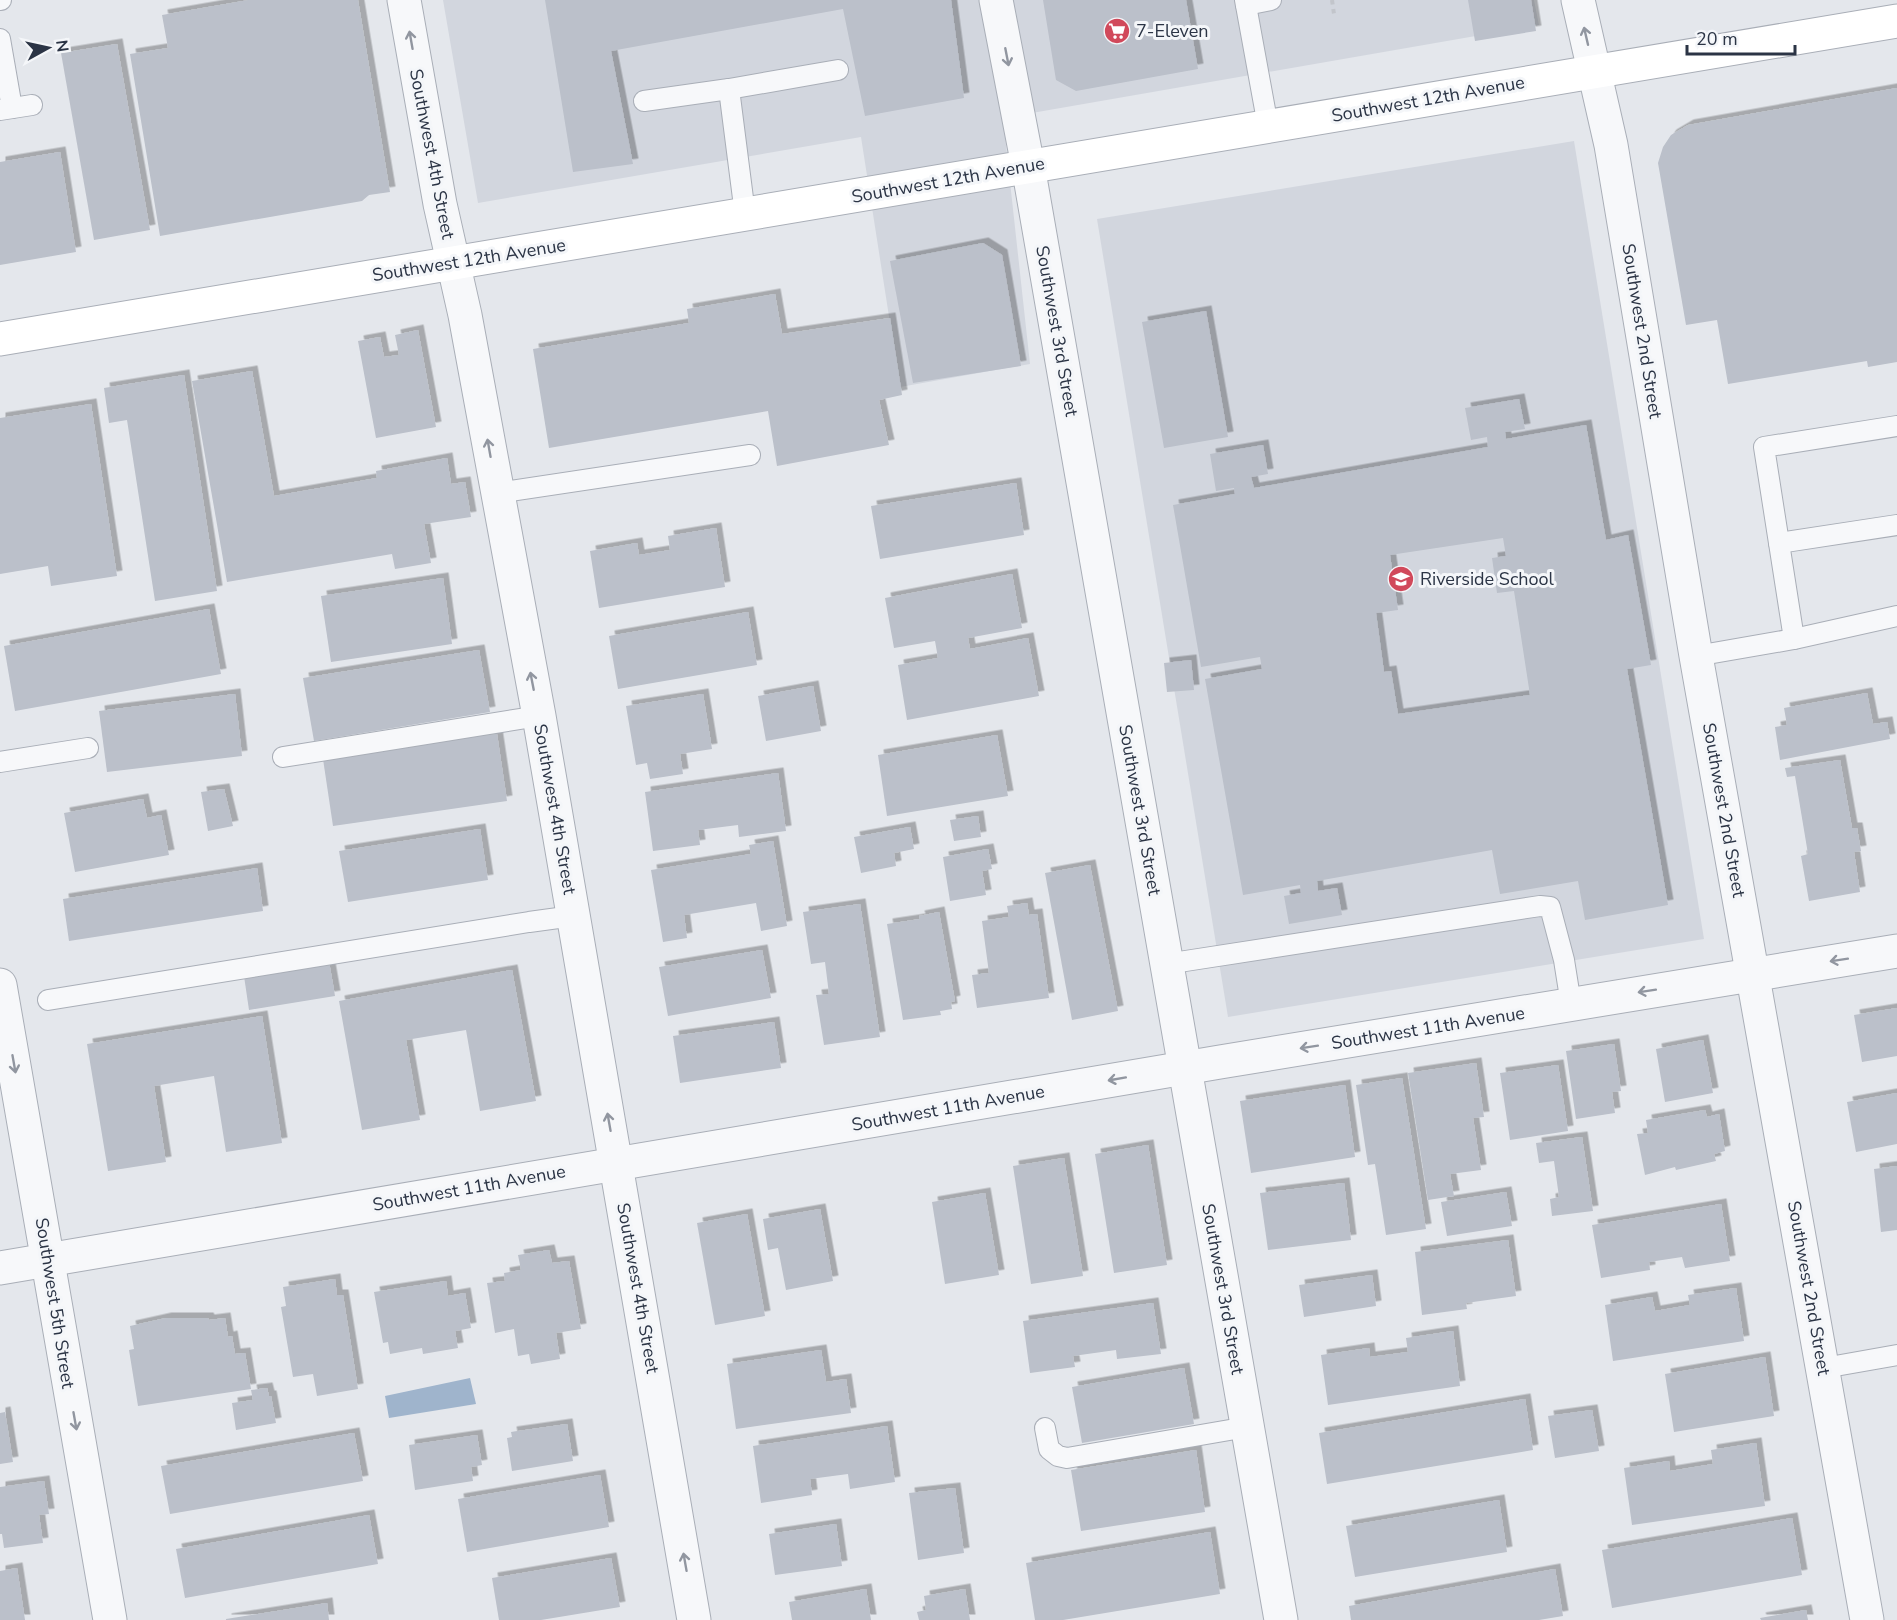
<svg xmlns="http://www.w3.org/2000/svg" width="1897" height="1620" viewBox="0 0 1897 1620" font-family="'Nunito Sans',sans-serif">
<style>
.built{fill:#d2d6de}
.water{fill:#9fb4cc}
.building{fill:#bbc0ca;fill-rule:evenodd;filter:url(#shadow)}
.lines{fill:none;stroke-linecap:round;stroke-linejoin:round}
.lane-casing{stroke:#a9aeb7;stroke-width:22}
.street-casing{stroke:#a9aeb7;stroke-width:35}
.secondary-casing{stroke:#a9aeb7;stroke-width:35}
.path{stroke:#c2c5cb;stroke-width:4;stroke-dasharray:4.5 4.5;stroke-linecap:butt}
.lane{stroke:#f7f8fa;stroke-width:20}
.street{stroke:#f7f8fa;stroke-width:33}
.secondary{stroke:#fff;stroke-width:33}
.oneway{stroke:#9196a0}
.labels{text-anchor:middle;stroke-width:6;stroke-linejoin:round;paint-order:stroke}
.poi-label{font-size:18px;fill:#2b3445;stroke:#f4f6f9;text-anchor:start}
.street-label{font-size:18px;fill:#2b3445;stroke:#f4f6f9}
</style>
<defs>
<filter id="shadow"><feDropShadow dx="5.5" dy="-5.5" stdDeviation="0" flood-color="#0004"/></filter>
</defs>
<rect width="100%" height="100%" fill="#e4e7ec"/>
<!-- built -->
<g class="built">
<polygon points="443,0 1534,0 1539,25 1003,118 1030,364 900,387 861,137 478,203"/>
<polygon points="1574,141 1704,939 1228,1017 1097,219"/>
</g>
<!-- water -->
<polygon class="water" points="470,1378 476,1404 389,1418 385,1396"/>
<!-- building -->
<g class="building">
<polygon points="249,0 358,0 390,192 369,195 362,201 160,236 130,54 168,48 162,15"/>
<polygon points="545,0 951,0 964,98 865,116 843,9 611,51 633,164 573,172"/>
<polygon points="1043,0 1186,0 1198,69 1076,91 1056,80"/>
<polygon points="1468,0 1531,0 1536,31 1475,41"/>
<polygon points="117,44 150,230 94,240 61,53"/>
<polygon points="1897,88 1897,362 1868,367 1867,361 1728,384 1717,320 1686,325 1658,163 1663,147 1671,135 1688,125"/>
<polygon points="60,152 76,252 0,265 0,162"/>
<polygon points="983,243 1002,255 1021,366 913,383 890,261"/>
<polygon points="775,294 782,334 890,318 902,395 879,400 889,445 777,466 768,411 549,448 533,349 689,323 687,309"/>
<polygon points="1206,311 1228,437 1164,448 1142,322"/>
<polygon points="418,330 436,427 376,438 358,341 380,337 384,357 399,355 395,335"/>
<polygon points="252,371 274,496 377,478 376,471 447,458 451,484 465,482 471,517 424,524 431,563 395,569 392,554 227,582 192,381"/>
<polygon points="184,375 217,591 155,601 127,420 109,423 104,388"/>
<path d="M1519 399 1525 429 1505 432 1506 439 1586 425 1606 540 1628 535 1651 665 1627 669 1668 905 1585 920 1578 881 1500 894 1492 850 1317 881 1318 891 1337 888 1342 915 1289 924 1284 896 1301 893 1300 885 1243 895 1205 679 1262 669 1260 657 1201 667 1173 505 1235 494 1234 488 1216 491 1210 454 1263 445 1268 474 1251 477 1254 488 1488 447 1487 437 1471 440 1465 408ZM1503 538 1506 556 1492 558 1497 593 1514 591 1530 695 1398 714 1391 671 1384 672 1376 613 1398 610 1390 555Z"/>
<polygon points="91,404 117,576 51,586 48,566 0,574 0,418"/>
<polygon points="1016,483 1024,535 880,559 871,506"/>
<polygon points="716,528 725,587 599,608 590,551 637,543 639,555 670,550 668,536"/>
<polygon points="1012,574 1022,628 968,638 970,649 1028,638 1039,696 907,720 898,665 938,658 935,641 894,648 885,598"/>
<polygon points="443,578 452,644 331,662 321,596"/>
<polygon points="209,609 221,674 15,711 4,646"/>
<polygon points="748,612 757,665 618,689 609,636"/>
<polygon points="479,650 490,712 314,741 303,678"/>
<polygon points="1191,660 1194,690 1167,692 1164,663"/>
<polygon points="813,686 821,731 766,741 758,696"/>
<polygon points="1867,693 1873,724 1887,722 1890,739 1780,760 1775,727 1787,725 1784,708"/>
<polygon points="235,694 242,756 107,772 99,711"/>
<polygon points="703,694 712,749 680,754 683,774 650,779 647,763 636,765 626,706"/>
<polygon points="497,734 507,801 333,826 323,759"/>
<polygon points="997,735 1008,796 887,816 878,755"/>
<polygon points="1840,760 1852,828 1857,828 1861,851 1854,852 1860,892 1809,901 1801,856 1808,854 1795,776 1787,777 1785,768"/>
<polygon points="778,773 786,831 739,837 738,825 698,830 700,845 653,851 645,792"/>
<polygon points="224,789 233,826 208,831 201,792"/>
<polygon points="143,799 147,818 161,815 169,855 75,872 64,813"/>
<polygon points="978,816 981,837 954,841 950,820"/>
<polygon points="910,827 914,849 894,853 896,866 861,873 854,837"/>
<polygon points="480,829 488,880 348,902 339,851"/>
<polygon points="773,841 787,926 761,931 756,903 684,915 687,938 663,942 651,870 751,854 749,845"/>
<polygon points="988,849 992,869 982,871 986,895 950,901 943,857"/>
<polygon points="1090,865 1118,1011 1072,1020 1045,873"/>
<polygon points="257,868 263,911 69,941 63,899"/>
<polygon points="1027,903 1029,915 1037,914 1049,998 977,1008 972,975 989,973 982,921 1009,917 1007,906"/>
<polygon points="860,904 880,1037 824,1045 816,995 829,994 825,962 811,964 803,912"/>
<polygon points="939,912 955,1001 951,1002 952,1009 940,1011 941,1015 903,1020 887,924 920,919 919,916"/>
<polygon points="762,950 771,998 668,1016 659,967"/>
<polygon points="329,962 335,996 249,1010 244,976"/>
<polygon points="512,970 536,1101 480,1111 466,1030 406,1040 420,1120 362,1130 339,1001"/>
<polygon points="1897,1008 1897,1056 1862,1062 1854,1015"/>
<polygon points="262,1016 282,1143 226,1152 214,1076 154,1086 166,1162 108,1171 87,1044"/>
<polygon points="774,1022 781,1068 680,1083 673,1036"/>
<polygon points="1703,1040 1713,1093 1665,1102 1656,1049"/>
<polygon points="1614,1044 1621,1091 1612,1092 1615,1113 1576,1119 1566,1051"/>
<polygon points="1476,1063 1484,1117 1473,1118 1481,1170 1450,1174 1454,1196 1428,1200 1408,1073"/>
<polygon points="1558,1065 1568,1131 1510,1140 1500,1073"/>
<polygon points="1402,1078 1426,1229 1386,1235 1375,1164 1368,1165 1356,1085"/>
<polygon points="1345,1085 1355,1157 1251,1173 1240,1101"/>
<polygon points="1897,1093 1897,1144 1856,1152 1847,1102"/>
<polygon points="1705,1110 1707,1117 1719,1114 1725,1151 1714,1154 1716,1161 1676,1170 1675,1167 1645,1175 1637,1134 1648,1133 1646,1120"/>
<polygon points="1582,1137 1593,1211 1552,1216 1550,1199 1559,1197 1554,1161 1539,1163 1536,1143"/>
<polygon points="1148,1145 1167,1265 1114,1273 1095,1154"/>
<polygon points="1064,1158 1083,1276 1031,1284 1013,1166"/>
<polygon points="1897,1166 1897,1230 1881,1232 1874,1169"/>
<polygon points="1344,1183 1351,1240 1268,1250 1260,1193"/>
<polygon points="1506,1192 1512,1226 1447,1236 1441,1202"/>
<polygon points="985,1193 999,1275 945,1284 932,1202"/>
<polygon points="1721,1204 1730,1261 1685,1268 1682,1257 1649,1262 1650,1270 1601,1278 1592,1225"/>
<polygon points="820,1209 833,1281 786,1290 778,1248 768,1250 763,1219"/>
<polygon points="747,1214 765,1316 715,1325 697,1223"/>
<polygon points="1508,1240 1516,1296 1466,1303 1467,1309 1422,1315 1415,1252"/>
<polygon points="549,1250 552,1263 569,1261 581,1329 556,1333 560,1359 531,1364 529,1354 518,1356 514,1329 495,1333 487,1283 505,1281 504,1273 521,1270 518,1255"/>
<polygon points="1372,1275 1376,1306 1304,1317 1299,1285"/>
<polygon points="335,1279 337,1295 343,1295 358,1389 317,1396 313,1374 293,1377 281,1307 286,1306 283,1287"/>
<polygon points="446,1281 448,1296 465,1293 471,1328 455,1331 458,1348 423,1354 422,1348 390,1354 388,1342 383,1343 374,1292"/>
<polygon points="1736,1288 1744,1341 1613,1361 1605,1305 1652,1297 1655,1311 1690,1305 1688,1295"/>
<polygon points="1153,1303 1161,1354 1117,1359 1116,1350 1073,1356 1075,1367 1030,1373 1023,1321"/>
<polygon points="166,1318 208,1318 209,1320 225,1318 228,1337 232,1336 235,1354 245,1353 251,1389 138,1406 129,1350 134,1349 130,1326"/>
<polygon points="1453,1331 1460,1386 1328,1405 1321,1355 1369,1348 1370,1357 1408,1352 1406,1338"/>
<polygon points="821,1350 826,1382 846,1379 851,1413 736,1429 727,1364"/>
<polygon points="1765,1357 1774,1416 1674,1432 1665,1374"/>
<polygon points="1184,1368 1194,1424 1082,1443 1072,1387"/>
<polygon points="267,1388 269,1396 271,1396 276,1423 236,1430 232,1403 253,1400 251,1390"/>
<polygon points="1525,1399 1533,1450 1327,1484 1319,1433"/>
<polygon points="1592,1410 1599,1451 1555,1458 1548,1416"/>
<polygon points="5,1412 13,1462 0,1464 0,1413"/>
<polygon points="567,1424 573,1461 512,1471 507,1438 512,1437 511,1432"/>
<polygon points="887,1426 895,1482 850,1489 848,1474 810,1479 812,1495 761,1503 753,1446"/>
<polygon points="354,1433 363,1481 170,1514 161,1466"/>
<polygon points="477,1435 482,1465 471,1467 473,1481 415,1490 409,1445"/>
<polygon points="1756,1443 1765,1506 1632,1525 1624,1468 1669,1461 1670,1471 1713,1464 1711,1450"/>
<polygon points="1196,1450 1205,1512 1081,1531 1071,1470"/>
<polygon points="600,1475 609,1527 467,1552 458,1499"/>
<polygon points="44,1481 49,1514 39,1515 43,1543 4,1548 2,1534 0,1534 0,1487"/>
<polygon points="955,1488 964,1553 918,1560 909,1493"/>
<polygon points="1499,1500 1507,1552 1355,1577 1346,1526"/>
<polygon points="369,1515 378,1564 185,1598 176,1549"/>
<polygon points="1792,1518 1802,1575 1612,1608 1602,1550"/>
<polygon points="836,1524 842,1566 775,1575 769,1534"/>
<polygon points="1210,1532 1220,1594 1063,1620 1035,1620 1026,1563"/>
<polygon points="611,1558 620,1607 541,1620 499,1620 492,1578"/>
<polygon points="17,1568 25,1620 0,1620 0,1571"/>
<polygon points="1555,1569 1563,1616 1539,1620 1351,1620 1349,1606"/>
<polygon points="866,1589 871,1620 792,1620 789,1602"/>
<polygon points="965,1589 970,1620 919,1620 917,1612 926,1610 924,1596"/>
<polygon points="327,1603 329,1620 226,1620 226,1619"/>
<polygon points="1806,1610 1808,1620 1761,1620 1760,1618"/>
</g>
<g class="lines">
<!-- lane casing -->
<g class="lane-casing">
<g id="lane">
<polyline points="0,0 1,0"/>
<polyline points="1245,0 1268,126"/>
<polyline points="1246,5 1271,0"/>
<polyline points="0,39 12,108"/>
<polyline points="644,101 729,89"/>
<polyline points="0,110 32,105"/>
<polyline points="745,214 729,89 838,70"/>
<polyline points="497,493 750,455"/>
<polyline points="1779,543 1897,525"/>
<polyline points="1794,639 1897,616"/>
<polyline points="1696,656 1794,639 1764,447 1897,426"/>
<polyline points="283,757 539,716"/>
<polyline points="0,762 88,748"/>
<polyline points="1166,964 1540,906 1550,907 1564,960 1571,1004"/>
<polyline points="48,1000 529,922 573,916"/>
<polyline points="1824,1368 1897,1355"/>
<polyline points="1045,1428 1049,1449 1058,1456 1067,1458 1247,1427"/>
</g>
</g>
<!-- street casing -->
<g class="street-casing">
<g id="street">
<polyline points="404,0 440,204 465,315 539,716 694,1620"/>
<polyline points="996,0 1028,166 1281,1620"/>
<polyline points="1578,0 1611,145 1696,656 1867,1620"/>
<polyline points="0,985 110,1620"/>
<polyline points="0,1268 1220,1062 1897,951"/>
</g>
</g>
<!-- secondary casing -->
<g class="secondary-casing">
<polyline id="secondary" points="0,339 1897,21"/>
</g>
<!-- path -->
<polyline class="path" points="1332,0 1334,14"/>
<!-- lane -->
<use href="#lane" class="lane"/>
<!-- street -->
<use href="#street" class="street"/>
<!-- secondary -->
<use href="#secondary" class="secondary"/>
</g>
<!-- one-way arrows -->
<defs><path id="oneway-shaft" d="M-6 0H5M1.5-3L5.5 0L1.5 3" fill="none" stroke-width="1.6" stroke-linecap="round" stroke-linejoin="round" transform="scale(1.5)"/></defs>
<g class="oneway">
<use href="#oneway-shaft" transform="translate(1586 36) rotate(-103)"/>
<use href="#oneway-shaft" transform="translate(411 40) rotate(-100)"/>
<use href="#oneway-shaft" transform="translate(1007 57) rotate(79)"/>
<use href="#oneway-shaft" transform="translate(489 448) rotate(-100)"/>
<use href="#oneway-shaft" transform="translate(532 681) rotate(-101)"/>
<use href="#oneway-shaft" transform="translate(1839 960) rotate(171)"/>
<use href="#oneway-shaft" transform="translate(1647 991) rotate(171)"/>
<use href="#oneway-shaft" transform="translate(1309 1047) rotate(171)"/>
<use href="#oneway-shaft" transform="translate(14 1064) rotate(80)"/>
<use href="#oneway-shaft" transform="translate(1117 1079) rotate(170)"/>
<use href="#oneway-shaft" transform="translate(609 1122) rotate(-100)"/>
<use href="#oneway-shaft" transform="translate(75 1421) rotate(80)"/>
<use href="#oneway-shaft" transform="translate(685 1562) rotate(-100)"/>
</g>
<!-- icons -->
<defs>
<g id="supermarket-disc" transform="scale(1.35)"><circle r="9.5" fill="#d1495b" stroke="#f4f6f9"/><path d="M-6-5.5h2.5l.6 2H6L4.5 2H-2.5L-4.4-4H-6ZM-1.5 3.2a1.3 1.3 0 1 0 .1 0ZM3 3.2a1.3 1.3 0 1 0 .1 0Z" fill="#fff"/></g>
<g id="school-disc" transform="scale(1.35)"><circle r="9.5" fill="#d1495b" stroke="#f4f6f9"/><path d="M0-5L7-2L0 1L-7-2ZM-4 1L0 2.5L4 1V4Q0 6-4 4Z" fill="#fff"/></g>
</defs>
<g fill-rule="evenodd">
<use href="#supermarket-disc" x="1117" y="31"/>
<use href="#school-disc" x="1401" y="579"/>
</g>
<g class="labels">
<!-- poi labels -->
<g class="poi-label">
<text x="1136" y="37">7-Eleven</text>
<text x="1420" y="585">Riverside School</text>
</g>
<!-- street labels -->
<g class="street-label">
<text transform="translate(1428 99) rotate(-10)" y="6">Southwest 12th Avenue</text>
<text transform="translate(432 154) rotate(79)" y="6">Southwest 4th Street</text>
<text transform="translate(948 180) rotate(-10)" y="6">Southwest 12th Avenue</text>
<text transform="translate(469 260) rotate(-9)" y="6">Southwest 12th Avenue</text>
<text transform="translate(1057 331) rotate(80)" y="6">Southwest 3rd Street</text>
<text transform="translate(1642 331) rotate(81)" y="6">Southwest 2nd Street</text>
<text transform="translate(555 809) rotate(80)" y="6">Southwest 4th Street</text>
<text transform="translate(1140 810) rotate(80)" y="6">Southwest 3rd Street</text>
<text transform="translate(1724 810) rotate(80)" y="6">Southwest 2nd Street</text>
<text transform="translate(1428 1028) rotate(-9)" y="6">Southwest 11th Avenue</text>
<text transform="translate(948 1108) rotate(-10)" y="6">Southwest 11th Avenue</text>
<text transform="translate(469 1188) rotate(-10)" y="6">Southwest 11th Avenue</text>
<text transform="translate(638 1288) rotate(80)" y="6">Southwest 4th Street</text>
<text transform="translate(1809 1288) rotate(80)" y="6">Southwest 2nd Street</text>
<text transform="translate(1223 1289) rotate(80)" y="6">Southwest 3rd Street</text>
<text transform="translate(55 1303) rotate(81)" y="6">Southwest 5th Street</text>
</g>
</g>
<!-- north arrow -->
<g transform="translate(48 48) rotate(82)" stroke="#f4f6f9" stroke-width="4.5" paint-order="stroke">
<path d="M0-4.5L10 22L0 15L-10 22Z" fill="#2b3445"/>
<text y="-9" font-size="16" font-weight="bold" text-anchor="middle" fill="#2b3445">N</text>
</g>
<!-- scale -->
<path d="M1687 45v9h108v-9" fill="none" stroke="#2b3445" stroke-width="3"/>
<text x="1696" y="45" font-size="18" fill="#2b3445" stroke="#f4f6f9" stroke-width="4.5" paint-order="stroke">20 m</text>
</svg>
